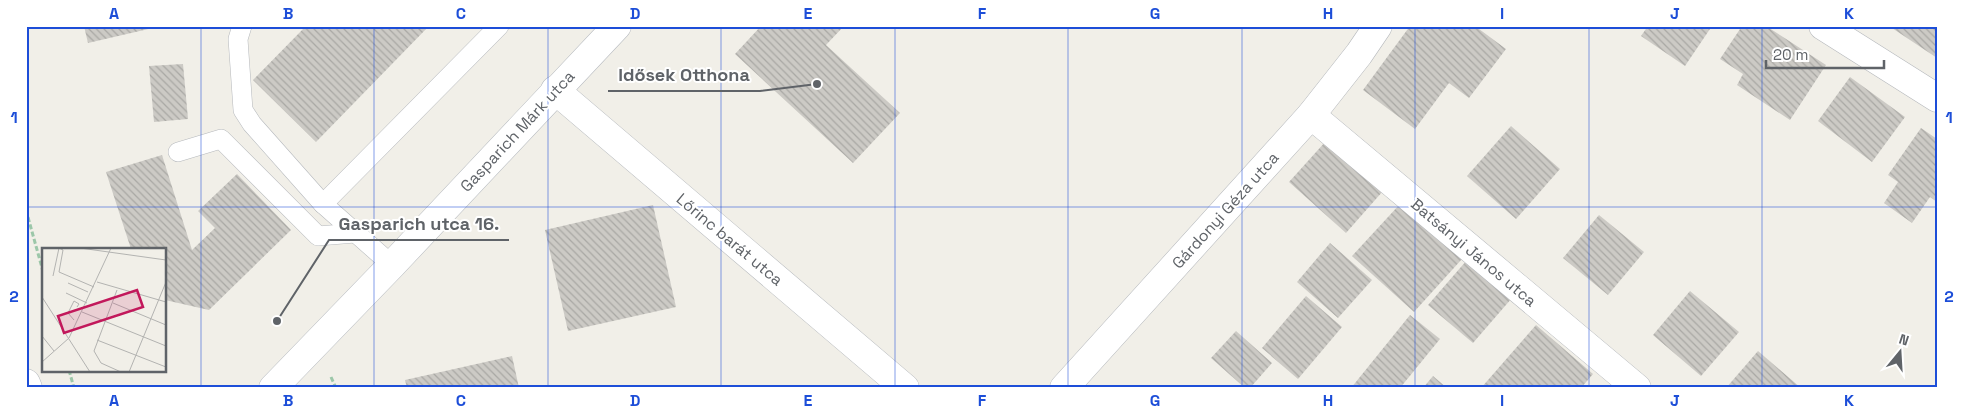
<svg xmlns="http://www.w3.org/2000/svg" width="1963" height="414" viewBox="0 0 1963 414" font-family="'Space Grotesk',sans-serif">
<style>
.building{fill:url(#building-back-hatch)}
.lines{fill:none;stroke-linecap:round;stroke-linejoin:round}
.lane-casing{stroke:#b5b8bc;stroke-width:20}
.street-casing{stroke:#b5b8bc;stroke-width:29}
.secondary-casing{stroke:#b6babf;stroke-width:29}
.path{stroke:#9cc7a9;stroke-width:3;stroke-dasharray:5 2.5;stroke-linecap:butt}
.lane{stroke:#fff;stroke-width:19}
.street{stroke:#fff;stroke-width:28}
.secondary{stroke:#fff;stroke-width:28}
.grid{fill:none;stroke:#1d4ed8;stroke-width:1;stroke-opacity:0.55}
.labels{text-anchor:middle;stroke-width:4;stroke-linejoin:round;paint-order:stroke}
.street-label{font-size:16px;fill:#5f6368;stroke:#fff}
.inset-road{fill:none;stroke:#b3b3b1;stroke-width:1}
.view{fill:#c2185b;fill-opacity:0.15;stroke:#c2185b;stroke-width:2.5}
.inset-edge{fill:none;stroke:#5f6368;stroke-width:2.5}
.leader{fill:none;stroke:#5f6368;stroke-width:2}
.callout-dot{fill:#5f6368;stroke:#fff;stroke-width:2}
.callout-label{font-size:18px;text-anchor:middle;font-weight:bold;fill:#5f6368;stroke:#fff;stroke-width:4;stroke-linejoin:round;paint-order:stroke}
.neatline{fill:none;stroke:#1d4ed8;stroke-width:2}
.grid-label{font-size:16px;text-anchor:middle;font-weight:bold;fill:#1d4ed8}
</style>
<defs>
<pattern id="building-back-hatch" width="6" height="6" patternUnits="userSpaceOnUse" patternTransform="scale(1.25)"><rect width="6" height="6" fill="#cccac5"/><path d="M-1 5l2 2M0 0l6 6M5-1l2 2" fill="none" stroke="#a9a8a4"/></pattern>
</defs>
<rect width="100%" height="100%" fill="#f1efe8"/>
<!-- building -->
<g class="building">
<polygon points="84,26 157,26 157,27 88,43"/>
<polygon points="306,26 429,26 316,142 253,80"/>
<polygon points="761,26 844,26 826,45 900,113 853,163 735,54"/>
<polygon points="1410,26 1475,26 1506,49 1469,98 1449,83 1415,129 1363,90"/>
<polygon points="1648,26 1712,26 1685,66 1641,36"/>
<polygon points="1742,26 1766,26 1826,65 1790,120 1737,85 1743,74 1720,59"/>
<polygon points="1889,26 1937,26 1937,58"/>
<polygon points="183,64 188,119 154,122 149,66"/>
<polygon points="1850,77 1905,117 1872,162 1818,121"/>
<polygon points="1511,126 1560,169 1516,219 1467,176"/>
<polygon points="1921,128 1937,139 1937,202 1930,197 1912,223 1884,203 1898,182 1888,175"/>
<polygon points="1326,141 1383,191 1346,233 1289,182"/>
<polygon points="162,155 192,250 215,228 198,211 237,174 291,230 209,310 165,300 165,249 131,249 106,172"/>
<polygon points="1400,204 1462,259 1414,312 1352,256"/>
<polygon points="653,205 676,307 568,331 545,230"/>
<polygon points="1599,215 1644,252 1608,295 1563,258"/>
<polygon points="1330,243 1372,280 1338,318 1297,282"/>
<polygon points="1467,260 1512,298 1473,343 1428,305"/>
<polygon points="1690,291 1739,332 1701,376 1653,335"/>
<polygon points="1306,296 1342,327 1298,379 1262,348"/>
<polygon points="1410,315 1440,339 1400,388 1351,388"/>
<polygon points="1536,325 1593,374 1581,388 1481,388"/>
<polygon points="1236,331 1272,363 1250,388 1245,388 1211,358"/>
<polygon points="1758,351 1801,388 1726,388"/>
<polygon points="512,356 519,388 407,388 405,380"/>
<polygon points="1433,376 1447,388 1423,388"/>
</g>
<g class="lines">
<!-- lane casing -->
<g class="lane-casing">
<g id="lane">
<polyline points="242,26 238,39 243,110 252,124 323,204"/>
<polyline points="178,152 221,139 318,236 355,233"/>
<polyline points="392,265 323,204 499,26"/>
</g>
</g>
<!-- street casing -->
<g class="street-casing">
<g id="street">
<polyline points="1823,26 1937,98"/>
<polyline points="555,90 905,388"/>
<polyline points="1311,115 1637,388"/>
<polyline points="1064,388 1311,115 1359,54 1378,26"/>
</g>
</g>
<!-- secondary casing -->
<g class="secondary-casing">
<g id="secondary">
<polyline points="26,383 28,388"/>
<polyline points="273,388 392,265 617,26"/>
</g>
</g>
<!-- path -->
<g class="path">
<polyline points="26,210 44,275"/>
<polyline points="69,370 74,388"/>
<polyline points="331,377 336,388"/>
</g>
<!-- lane -->
<use href="#lane" class="lane"/>
<!-- street -->
<use href="#street" class="street"/>
<!-- secondary -->
<use href="#secondary" class="secondary"/>
</g>
<!-- grid -->
<path class="grid" d="M201 26V388M374 26V388M548 26V388M721 26V388M895 26V388M1068 26V388M1242 26V388M1415 26V388M1589 26V388M1762 26V388M26 207H1937"/>
<g class="labels">
<!-- street labels -->
<g class="street-label">
<text transform="translate(517 131) rotate(-47)" y="6">Gasparich Márk utca</text>
<text transform="translate(1225 210) rotate(-48)" y="6">Gárdonyi Géza utca</text>
<text transform="translate(730 239) rotate(40)" y="6">Lőrinc barát utca</text>
<text transform="translate(1474 252) rotate(40)" y="6">Batsányi János utca</text>
</g>
</g>
<!-- overview -->
<g transform="translate(42 248)">
<rect width="124" height="124" fill="#f1efe8"/>
<path class="inset-road" d="M17 0 21 2 17 24 52 39M38 0 124 12M11 28 17 0M55 34 124 54M26 35 46 44M75 42 52 103 59 115 79 124M24 45 45 55M0 49 48 124M71 55 124 77M40 64 124 98M32 72 26 65 32 53 37 56 35 59M0 88 12 103M55 92 124 119M0 114 27 90 69 0M87 124 124 34"/>
<path class="view" d="M95 42 101 59 22 85 16 68Z"/>
<rect width="124" height="124" class="inset-edge"/>
</g>
<!-- callouts -->
<path class="leader" d="M817 84L760 91H608M277 321L329 240H509"/>
<g class="callout-dot">
<circle cx="817" cy="84" r="5"/>
<circle cx="277" cy="321" r="5"/>
</g>
<g class="callout-label">
<text x="684" y="81">Idősek Otthona</text>
<text x="419" y="230">Gasparich utca 16.</text>
</g>
<!-- border -->
<rect width="1963" height="414" fill="none" stroke="#ffffff" stroke-width="55"/>
<!-- north arrow -->
<g transform="translate(1900 352) rotate(18)" stroke="#ffffff" stroke-width="4" paint-order="stroke">
<path d="M0-4L9 19L0 12L-9 19Z" fill="#5f6368"/>
<text y="-8" font-size="14" font-weight="bold" text-anchor="middle" fill="#5f6368">N</text>
</g>
<!-- scale -->
<path d="M1766 60v8h118v-8" fill="none" stroke="#5f6368" stroke-width="2.5"/>
<text x="1773" y="60" font-size="15" fill="#5f6368" stroke="#ffffff" stroke-width="4" paint-order="stroke">20 m</text>
<rect x="28" y="28" width="1908" height="358" class="neatline"/>
<g class="grid-label">
<text x="114" y="19">A</text>
<text x="288" y="19">B</text>
<text x="461" y="19">C</text>
<text x="635" y="19">D</text>
<text x="808" y="19">E</text>
<text x="982" y="19">F</text>
<text x="1155" y="19">G</text>
<text x="1328" y="19">H</text>
<text x="1502" y="19">I</text>
<text x="1675" y="19">J</text>
<text x="1849" y="19">K</text>
<text x="14" y="123">1</text>
<text x="1949" y="123">1</text>
<text x="14" y="302">2</text>
<text x="1949" y="302">2</text>
<text x="114" y="406">A</text>
<text x="288" y="406">B</text>
<text x="461" y="406">C</text>
<text x="635" y="406">D</text>
<text x="808" y="406">E</text>
<text x="982" y="406">F</text>
<text x="1155" y="406">G</text>
<text x="1328" y="406">H</text>
<text x="1502" y="406">I</text>
<text x="1675" y="406">J</text>
<text x="1849" y="406">K</text>
</g>
</svg>
